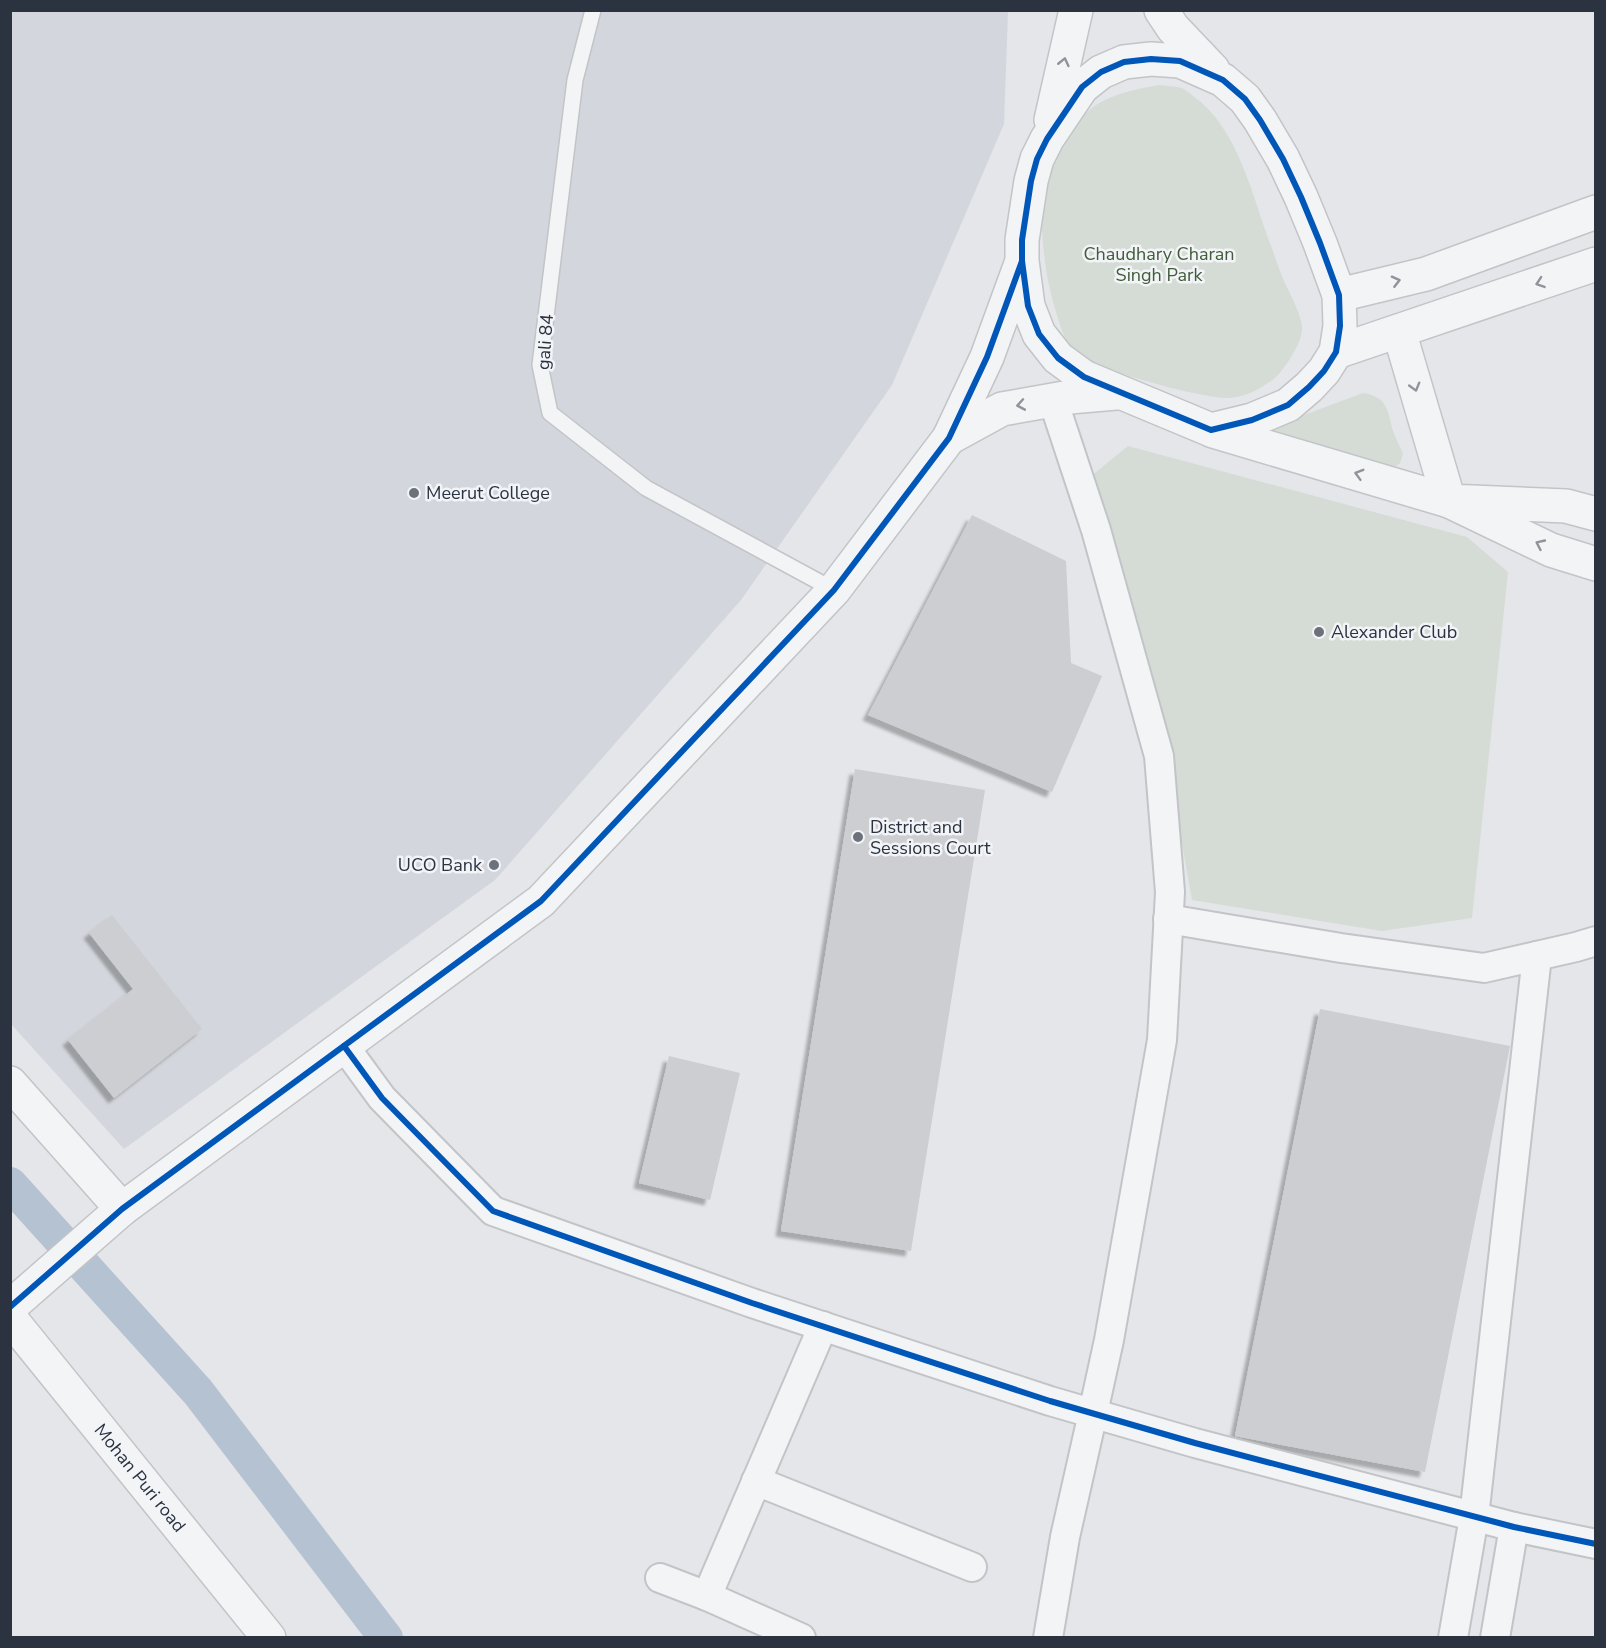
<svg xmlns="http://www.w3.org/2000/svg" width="1606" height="1648" viewBox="0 0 1606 1648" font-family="'Nunito Sans',sans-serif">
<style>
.built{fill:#d3d6dc}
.green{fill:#d5dcd5}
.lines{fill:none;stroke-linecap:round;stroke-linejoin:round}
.canal{stroke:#b4c2d1;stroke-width:34}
.building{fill:#ccced1;filter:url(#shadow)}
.service-casing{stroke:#c2c4c7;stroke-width:18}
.minor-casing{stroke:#c2c4c7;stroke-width:32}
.tertiary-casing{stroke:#c2c4c7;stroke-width:36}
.service{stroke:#f3f4f5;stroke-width:15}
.minor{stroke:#f3f4f5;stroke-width:28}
.tertiary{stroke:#f3f4f5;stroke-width:33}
.cycleway-casing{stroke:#f2f4f7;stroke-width:10}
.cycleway{stroke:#0057b8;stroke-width:6}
.oneway{stroke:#8f949b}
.poi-dot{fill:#6c727c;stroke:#f2f4f7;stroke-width:2}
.labels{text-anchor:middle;stroke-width:5;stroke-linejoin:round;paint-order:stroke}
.park-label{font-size:18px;fill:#405c3a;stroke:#f2f4f7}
.street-label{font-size:18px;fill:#2b3341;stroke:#f2f4f7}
.poi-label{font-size:18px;fill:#2b3341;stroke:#f2f4f7;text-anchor:start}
</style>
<defs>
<filter id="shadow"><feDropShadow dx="-5.5" dy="5.5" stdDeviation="1.5" flood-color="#0004"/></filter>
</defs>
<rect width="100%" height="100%" fill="#e4e6e9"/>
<!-- built -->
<polygon class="built" points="10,11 1008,11 1004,124 892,385 741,600 495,880 124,1149 11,1024"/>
<!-- green -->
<g class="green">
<path d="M1159 85C1166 86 1175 86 1182 88 1186 90 1190 93 1193 96 1240 129 1253 201 1273 251 1276 261 1280 271 1284 281 1290 294 1301 314 1302 327 1303 341 1287 365 1278 375 1265 387 1247 397 1229 398 1203 399 1086 368 1071 349 1061 335 1050 292 1047 275 1044 255 1041 233 1042 212 1043 170 1067 117 1107 99 1123 92 1141 88 1159 85Z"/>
<path d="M1363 393C1388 397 1387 410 1393 431 1396 439 1400 447 1403 454L1400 463 1394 468 1253 434Z"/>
<polygon points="1128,446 1467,537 1508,572 1472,918 1382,931 1192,900 1155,692 1090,477"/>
</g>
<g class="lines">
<!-- canal -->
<polyline class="canal" points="10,1184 198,1392 386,1638"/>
</g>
<!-- building -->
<g class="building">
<polygon points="972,515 1066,561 1071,663 1102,676 1052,792 868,715"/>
<polygon points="855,769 985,790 911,1251 781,1231"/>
<polygon points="112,915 202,1029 114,1098 68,1040 133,989 89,933"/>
<polygon points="1320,1009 1510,1046 1425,1472 1235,1436"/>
<polygon points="669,1056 740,1073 710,1200 639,1183"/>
</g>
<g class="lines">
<!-- service casing -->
<g class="service-casing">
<polyline id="service" points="593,10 575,80 540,365 550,413 646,488 834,590"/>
</g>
<!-- minor casing -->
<g class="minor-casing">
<g id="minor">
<polyline points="1168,919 1341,948 1484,968 1576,947 1596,941"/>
<polyline points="344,1046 382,1098 493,1211 752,1303 1050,1401 1195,1443 1514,1527 1596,1544"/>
<polyline points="756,1481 972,1567"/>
<polyline points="660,1578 707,1596 823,1326"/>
<polyline points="707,1596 801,1638"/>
<polyline points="1048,1638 1065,1537 1093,1413 1109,1340 1162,1040 1170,892 1159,756 1096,530 1053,400"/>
<polyline points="1453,1638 1474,1517 1537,956"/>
<polyline points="1495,1638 1514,1527"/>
</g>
</g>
<!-- tertiary casing -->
<g class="tertiary-casing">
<g id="tertiary">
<polyline points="1161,10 1173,28 1213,70"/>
<polyline points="1051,120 1076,10"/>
<polyline points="1339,295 1426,274 1596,212"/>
<polyline points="1399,331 1449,501 1566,506 1596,514"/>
<polyline points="1336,352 1596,264"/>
<polyline points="1213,431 1449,501 1551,550 1596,564"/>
<polyline points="949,438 1002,409 1070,397 1116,393"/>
<polyline points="10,1083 122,1209"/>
<polyline points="10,1307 122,1209 541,901 834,590 949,438 987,357 1022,261 1022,240 1031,181 1037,159 1047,139 1082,87 1101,72 1124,62 1151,59 1180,61 1223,80 1245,99 1260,120 1283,159 1301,197 1320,243 1339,295 1340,326 1336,352 1324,371 1309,387 1288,405 1252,420 1211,430 1084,377 1058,358 1039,334 1028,306 1022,261"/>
<polyline points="10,1318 269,1638"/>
</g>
</g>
<!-- service -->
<use href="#service" class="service"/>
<!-- minor -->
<use href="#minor" class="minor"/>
<!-- tertiary -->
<use href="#tertiary" class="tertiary"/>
<!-- cycleway casing -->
<g class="cycleway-casing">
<g id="cycleway">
<polyline points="344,1046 382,1098 493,1211 752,1303 1050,1401 1195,1443 1514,1527 1596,1544"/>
<polyline points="10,1307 122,1209 541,901 834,590 949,438 987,357 1022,261 1022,240 1031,181 1037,159 1047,139 1082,87 1101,72 1124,62 1151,59 1180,61 1223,80 1245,99 1260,120 1283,159 1301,197 1320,243 1339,295 1340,326 1336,352 1324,371 1309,387 1288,405 1252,420 1211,430 1084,377 1058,358 1039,334 1028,306 1022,261"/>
</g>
</g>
<!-- cycleway -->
<use href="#cycleway" class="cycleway"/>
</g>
<!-- one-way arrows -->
<defs><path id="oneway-chevron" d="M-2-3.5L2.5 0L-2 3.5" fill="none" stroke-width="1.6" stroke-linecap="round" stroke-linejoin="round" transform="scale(1.5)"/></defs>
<g class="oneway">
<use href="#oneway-chevron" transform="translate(1064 62) rotate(-77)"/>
<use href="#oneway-chevron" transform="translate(1396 281) rotate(-14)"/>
<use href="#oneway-chevron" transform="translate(1540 283) rotate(161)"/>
<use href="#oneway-chevron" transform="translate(1415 387) rotate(74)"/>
<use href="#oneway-chevron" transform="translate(1021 405) rotate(170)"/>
<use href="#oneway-chevron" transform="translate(1359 474) rotate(-164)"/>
<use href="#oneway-chevron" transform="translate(1540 544) rotate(-155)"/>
</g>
<!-- markers -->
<g class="poi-dot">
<circle cx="414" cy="493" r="6"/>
<circle cx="1319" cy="632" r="6"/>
<circle cx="858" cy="837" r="6"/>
<circle cx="494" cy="865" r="6"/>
</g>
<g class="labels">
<!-- park labels -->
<g class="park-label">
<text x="1159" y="260">Chaudhary Charan<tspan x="1159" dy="21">Singh Park</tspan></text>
</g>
<!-- street labels -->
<g class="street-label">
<text transform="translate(545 342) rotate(-86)" y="6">gali 84</text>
<text transform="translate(140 1478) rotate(51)" y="6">Mohan Puri road</text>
</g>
<!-- poi labels -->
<g class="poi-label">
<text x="426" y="499">Meerut College</text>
<text x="1331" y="638">Alexander Club</text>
<text x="870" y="833">District and<tspan x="870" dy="21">Sessions Court</tspan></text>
<text x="482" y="871" text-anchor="end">UCO Bank</text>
</g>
</g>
<!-- border -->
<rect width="1606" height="1648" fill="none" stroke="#2b3341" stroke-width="24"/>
</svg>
